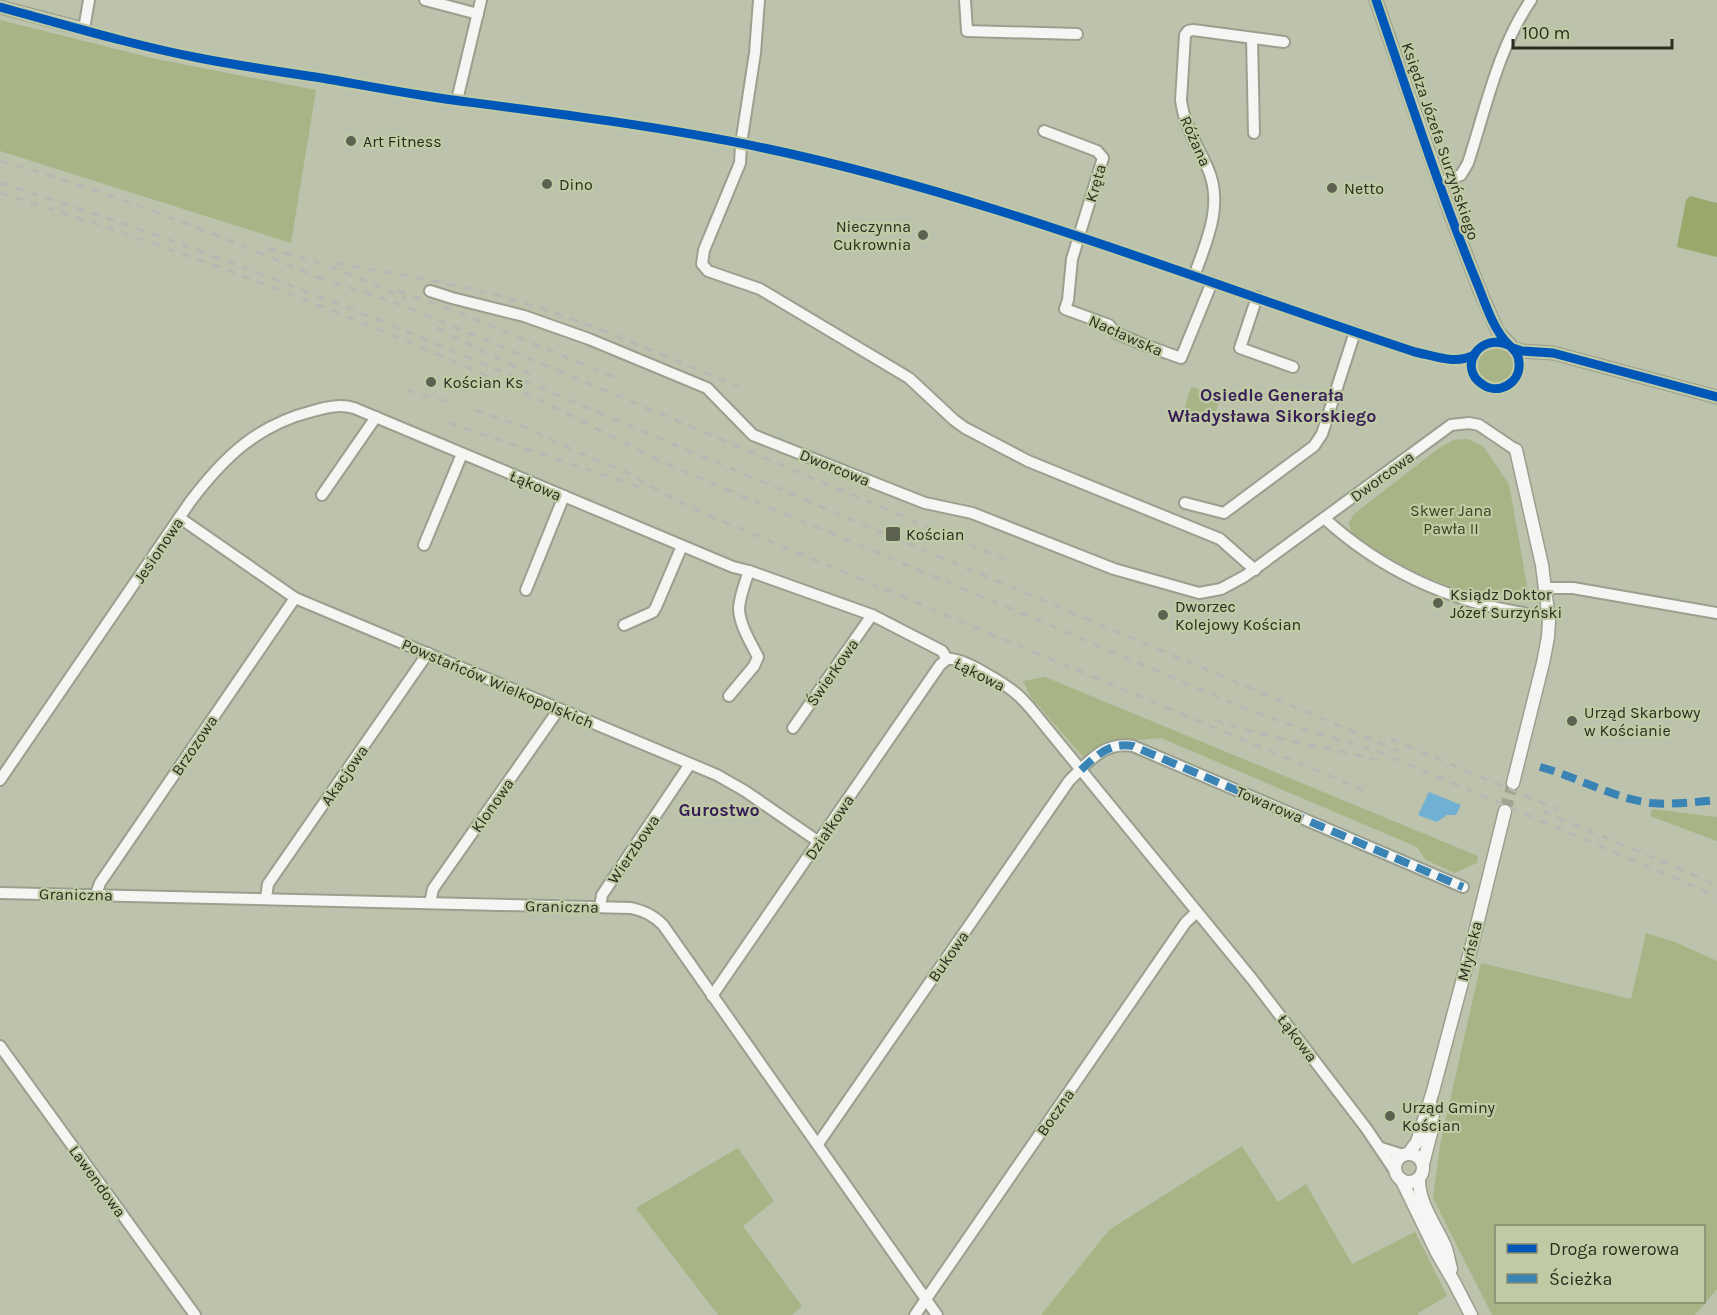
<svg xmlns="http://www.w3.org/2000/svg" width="1717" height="1315" viewBox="0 0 1717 1315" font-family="Karla,sans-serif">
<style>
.green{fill:#a8b485;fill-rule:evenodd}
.forest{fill:#9aa86b}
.water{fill:#70b0d2}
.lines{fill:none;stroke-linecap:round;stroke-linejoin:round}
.tertiary-tunnel{stroke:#9fa490;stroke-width:12;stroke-dasharray:12 6;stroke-linecap:butt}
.minor-casing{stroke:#9a9f8e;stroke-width:14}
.tertiary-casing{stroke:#9a9f8e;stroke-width:15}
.minor{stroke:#f5f6f3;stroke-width:10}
.tertiary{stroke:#f5f6f3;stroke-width:12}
.rail{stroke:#b7b8b3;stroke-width:3;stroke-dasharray:8 8;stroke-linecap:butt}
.quiet{stroke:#3984b5;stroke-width:8;stroke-dasharray:15 8;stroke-linecap:butt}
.cycleway-casing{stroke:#c0caa4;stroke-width:13}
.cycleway{stroke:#0057b8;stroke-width:9}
.poi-dot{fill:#5d6150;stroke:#c0caa4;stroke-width:2}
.labels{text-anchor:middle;stroke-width:4.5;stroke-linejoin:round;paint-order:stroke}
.poi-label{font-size:16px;fill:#2a2d1f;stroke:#c0caa4;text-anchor:start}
.street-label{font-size:16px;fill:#2a2d1f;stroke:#c0caa4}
.park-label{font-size:16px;fill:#3b431d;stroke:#c0caa4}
.neighbourhood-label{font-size:18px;font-weight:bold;fill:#371e58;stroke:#c0caa4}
</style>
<rect width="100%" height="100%" fill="#bcc2ac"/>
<!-- green -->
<g class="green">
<polygon points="0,20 156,59 316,90 291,243 0,151"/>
<circle cx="1496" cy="365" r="18"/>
<polygon points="1191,387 1221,396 1211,425 1182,416"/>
<polygon points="1468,439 1483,446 1509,484 1529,597 1491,592 1488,601 1414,572 1365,543 1351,532 1349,523 1354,514 1439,448 1453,440"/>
<polygon points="1045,677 1478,856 1477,863 1454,873 1426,860 1417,847 1161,738 1134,740 1119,739 1105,742 1084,758 1030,696 1023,681"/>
<polygon points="1652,809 1717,817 1717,841 1650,816"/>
<path d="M1646 933 1675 942 1717 961V1289L1695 1315H1492L1433 1198 1440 1145 1481 963 1631 999ZM1704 1226V1302H1496V1226Z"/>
<polygon points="1242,1146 1278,1202 1306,1184 1352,1264 1415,1232 1447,1296 1418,1313 1418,1315 1041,1315 1109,1230"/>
<polygon points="738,1148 774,1201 743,1226 802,1306 792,1315 718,1315 636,1208"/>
</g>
<!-- forest -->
<polygon class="forest" points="1690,196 1717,203 1717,257 1677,247 1686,200"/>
<!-- water -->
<polygon class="water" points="1429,792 1461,805 1456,815 1447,815 1437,822 1418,815"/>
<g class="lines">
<!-- tertiary-tunnel -->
<polyline class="tertiary-tunnel" points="1505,811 1513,783"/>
<!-- minor casing -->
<g class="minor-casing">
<g id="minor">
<polyline points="425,0 478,14"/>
<polyline points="759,0 755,53 741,144 740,163 704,250 702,264 708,271 760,289 909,378 954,420 965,428 1028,461 1220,539 1255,570"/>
<polyline points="965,0 967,31 1077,34"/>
<polyline points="84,29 89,0"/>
<polyline points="1252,38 1254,133"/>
<polyline points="457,100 481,0"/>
<polyline points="1044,131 1097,151 1103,158 1072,259 1068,300 1065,309 1109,325 1116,333 1142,344 1181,358 1212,282"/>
<path d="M1439 183 1461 175 1468 163C1486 108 1498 48 1531 0"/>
<path d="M1194 276C1206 243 1224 205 1208 169 1198 146 1184 126 1181 100L1185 35 1188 31 1193 30 1284 42"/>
<polyline points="430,291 452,298 524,316 589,339 707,388 753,435 925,503 972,513 1114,569 1199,593 1221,589 1245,576 1451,425 1469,423 1479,425 1516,450"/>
<polyline points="1257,297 1240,348 1293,367"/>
<polyline points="322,495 376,417"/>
<polyline points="1185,503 1224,513 1314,446 1322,434 1355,332"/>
<polyline points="180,518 295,598 717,775 745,791 819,842"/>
<path d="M1324 518C1381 570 1448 601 1524 613"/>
<polyline points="424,545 462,454"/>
<polyline points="1546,588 1573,588 1717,613"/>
<polyline points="526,590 564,496"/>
<polyline points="624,625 653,612 656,607 682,546"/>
<path d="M947 659C961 656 1007 685 1019 696 1023 700 1028 705 1032 710L1252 979 1366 1128 1395 1171"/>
<path d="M729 696 754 666 758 657C751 643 739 624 739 608 740 595 745 583 749 571"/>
<polyline points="793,728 872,615"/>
<path d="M0 780 190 502C224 457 257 425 313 411 327 407 340 404 354 408L733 567 749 571 872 615 942 651 947 659"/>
<path d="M0 893 631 908C644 911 653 915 663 925L937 1315"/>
<polyline points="96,894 100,883 295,598"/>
<polyline points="266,898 268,884 428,653"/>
<polyline points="430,903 433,889 559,709"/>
<polyline points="600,907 602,895 690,764"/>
<polyline points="712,996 940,665 947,659"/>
<polyline points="0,1046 195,1315"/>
<path d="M818 1144 1069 781C1088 762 1104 741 1133 746L1463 887"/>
<polyline points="1381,1148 1403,1155"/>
<polyline points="915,1315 1186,922 1197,912"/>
</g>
</g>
<!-- tertiary casing -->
<g class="tertiary-casing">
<g id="tertiary">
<polyline points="1376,0 1451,216 1480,291 1498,332 1513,348 1522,351 1553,353 1717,397"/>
<polyline points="0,7 84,29"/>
<polyline points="1513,783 1543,663 1548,637 1549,620 1542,565 1516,450"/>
<circle cx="1409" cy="1168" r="14"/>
<polyline points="1408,1154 1417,1142 1433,1091 1473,941 1505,811"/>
<polyline points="1423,1164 1432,1129 1433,1108"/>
<path d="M1419 1178C1418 1202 1435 1224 1445 1246 1448 1253 1449 1262 1451 1269"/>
<polyline points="1401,1179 1437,1253 1454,1282 1471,1315"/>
</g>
</g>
<!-- minor -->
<use href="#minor" class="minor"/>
<!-- tertiary -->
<use href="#tertiary" class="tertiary"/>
<!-- rail -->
<g class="rail">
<path d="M0 161C111 192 219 235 324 280"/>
<path d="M0 183C136 225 269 276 401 329L1399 751"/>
<path d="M0 193C175 247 348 313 516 389 571 414 623 444 679 469 757 503 836 535 914 568 1022 613 1129 659 1237 705L1282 722 1382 753 1717 896"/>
<polyline points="268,248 332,267 406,298"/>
<path d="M337 263C398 275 461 284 521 302 595 324 666 357 738 386"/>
<polyline points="318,277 405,306 431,317 1009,561"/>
<polyline points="398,291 448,308 618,379"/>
<polyline points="437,328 539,379"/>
<polyline points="407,390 451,403"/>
<polyline points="475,410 525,427 573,450 626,472 676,500 703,513 1363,790"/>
<polyline points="449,423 642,488"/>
<path d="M1215 720C1268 739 1323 746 1377 760"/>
<polyline points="1391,739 1557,809"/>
<polyline points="1543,811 1717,885"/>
</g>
<!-- quiet -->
<g class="quiet">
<path d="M1540 767C1578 777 1612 798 1651 803 1673 805 1695 802 1717 800"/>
<path d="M1081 770C1097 755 1110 742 1133 746L1463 887"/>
</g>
<!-- cycleway casing -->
<g class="cycleway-casing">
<g id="cycleway">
<path d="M1376 0C1409 96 1440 193 1479 288 1486 306 1494 330 1508 344 1514 350 1519 354 1519 363 1521 383 1498 396 1482 384 1457 367 1480 332 1508 345"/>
<path d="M0 7C66 25 132 45 199 58 240 66 281 72 322 78 368 86 414 95 460 101 561 114 664 127 764 148 987 195 1199 281 1415 352 1435 356 1455 365 1474 355"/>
<polyline points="1513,348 1522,351 1553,353 1717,397"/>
</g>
</g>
<!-- cycleway -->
<use href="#cycleway" class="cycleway"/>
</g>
<!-- markers -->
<g class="poi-dot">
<circle cx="351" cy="141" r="6"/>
<circle cx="547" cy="184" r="6"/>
<circle cx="1332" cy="188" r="6"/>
<circle cx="923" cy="235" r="6"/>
<circle cx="431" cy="382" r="6"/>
<rect x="885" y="526" width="16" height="16" rx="3"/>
<circle cx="1438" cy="603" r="6"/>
<circle cx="1163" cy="615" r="6"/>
<circle cx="1572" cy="721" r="6"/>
<circle cx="1390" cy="1116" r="6"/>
</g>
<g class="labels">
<!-- poi labels -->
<g class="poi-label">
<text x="363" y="147">Art Fitness</text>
<text x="559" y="190">Dino</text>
<text x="1344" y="194">Netto</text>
<text x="911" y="232" text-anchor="end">Nieczynna<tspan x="911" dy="18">Cukrownia</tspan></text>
<text x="443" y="388">Kościan Ks</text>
<text x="906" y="540">Kościan</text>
<text x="1450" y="600">Ksiądz Doktor<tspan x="1450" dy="18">Józef Surzyński</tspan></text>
<text x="1175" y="612">Dworzec<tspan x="1175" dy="18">Kolejowy Kościan</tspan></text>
<text x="1584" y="718">Urząd Skarbowy<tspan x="1584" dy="18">w Kościanie</tspan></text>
<text x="1402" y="1113">Urząd Gminy<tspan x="1402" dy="18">Kościan</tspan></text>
</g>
<!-- street labels -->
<g class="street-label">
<text transform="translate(1196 141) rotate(66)" y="6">Różana</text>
<text transform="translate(1441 141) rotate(71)" y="6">Księdza Józefa Surzyńskiego</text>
<text transform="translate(1095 183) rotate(-74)" y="6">Kręta</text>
<text transform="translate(1126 335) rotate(24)" y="6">Nacławska</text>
<text transform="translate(835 467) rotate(22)" y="6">Dworcowa</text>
<text transform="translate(1382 476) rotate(-36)" y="6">Dworcowa</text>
<text transform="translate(536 485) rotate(23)" y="6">Łąkowa</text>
<text transform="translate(158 550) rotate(-56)" y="6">Jesionowa</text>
<text transform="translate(832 672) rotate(-55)" y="6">Świerkowa</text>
<text transform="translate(980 674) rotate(27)" y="6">Łąkowa</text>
<text transform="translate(498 683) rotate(23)" y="6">Powstańców Wielkopolskich</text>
<text transform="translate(194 745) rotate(-56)" y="6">Brzozowa</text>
<text transform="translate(344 775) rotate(-55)" y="6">Akacjowa</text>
<text transform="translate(1270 804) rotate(23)" y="6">Towarowa</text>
<text transform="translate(492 805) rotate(-55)" y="6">Klonowa</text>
<text transform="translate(829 827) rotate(-56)" y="6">Działkowa</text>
<text transform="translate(633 849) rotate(-56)" y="6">Wierzbowa</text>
<text transform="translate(76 894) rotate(1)" y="6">Graniczna</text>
<text transform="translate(562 906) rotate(1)" y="6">Graniczna</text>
<text transform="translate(1469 951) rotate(-76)" y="6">Młyńska</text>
<text transform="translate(948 956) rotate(-55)" y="6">Bukowa</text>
<text transform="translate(1298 1038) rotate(53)" y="6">Łąkowa</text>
<text transform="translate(1055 1112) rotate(-55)" y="6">Boczna</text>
<text transform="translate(98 1181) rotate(54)" y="6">Lawendowa</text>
</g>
<!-- park labels -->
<g class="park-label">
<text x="1451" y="516">Skwer Jana<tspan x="1451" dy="18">Pawła II</tspan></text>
</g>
<!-- neighbourhood labels -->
<g class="neighbourhood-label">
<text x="1272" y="401">Osiedle Generała<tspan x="1272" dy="21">Władysława Sikorskiego</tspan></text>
<text x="719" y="816">Gurostwo</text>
</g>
</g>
<!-- legend -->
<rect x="1495" y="1225" width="210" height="78" fill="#c0caa4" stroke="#848b6f" stroke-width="1.5"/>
<rect x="1507" y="1244" width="30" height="9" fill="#0057b8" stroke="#848b6f" stroke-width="1.5"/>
<text x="1549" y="1255" font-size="18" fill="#2a2d1f">Droga rowerowa</text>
<rect x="1507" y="1274" width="30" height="9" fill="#3984b5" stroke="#848b6f" stroke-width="1.5"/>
<text x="1549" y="1285" font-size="18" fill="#2a2d1f">Ścieżka</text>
<!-- scale -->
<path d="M1513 39v9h159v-9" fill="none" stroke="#2a2d1f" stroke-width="3"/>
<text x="1522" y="39" font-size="18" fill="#2a2d1f" stroke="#c0caa4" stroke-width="4.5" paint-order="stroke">100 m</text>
</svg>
